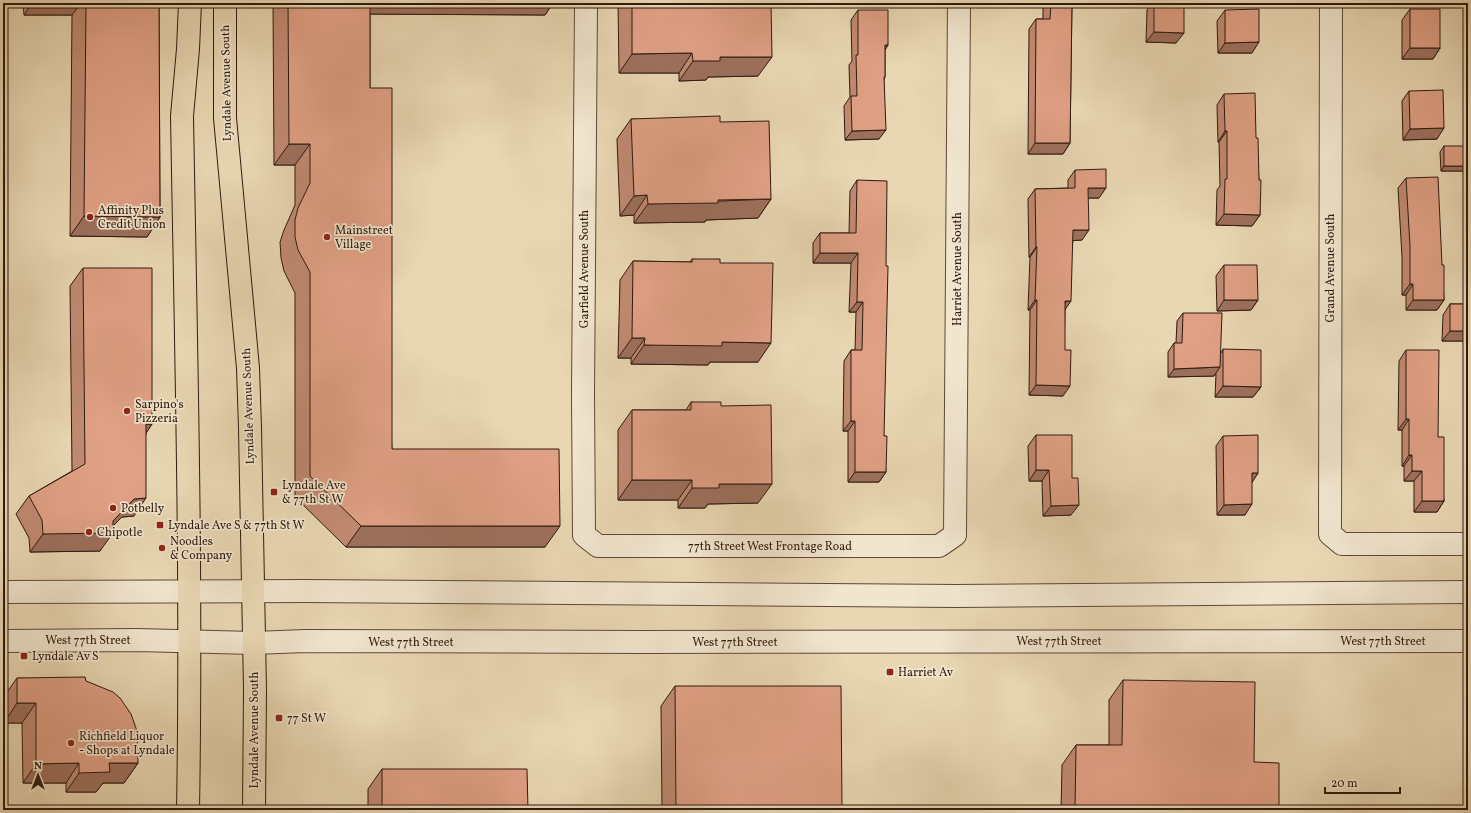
<svg xmlns="http://www.w3.org/2000/svg" width="1471" height="813" viewBox="0 0 1471 813" font-family="Vollkorn,serif">
<style>
.lines{fill:none;stroke-linecap:round;stroke-linejoin:round}
.minor-casing{stroke:#5e4837;stroke-width:24}
.major-casing{stroke:#2f190e;stroke-width:24}
.minor{stroke:#f1e5ce;stroke-width:22}
.major{stroke:#e9d7b3;stroke-width:22}
.wall{fill:#c18a72;stroke:#2f190e}
.shaded-wall{fill:#9d705d;stroke:#2f190e}
.building{fill:#e0a085;stroke:#2f190e}
.poi-dot{fill:#8f2418;stroke:#f1e5ce;stroke-width:1.5}
.labels{text-anchor:middle;stroke-width:3.5;stroke-linejoin:round;paint-order:stroke}
.street-label{font-size:12px;fill:#2f190e;stroke:#f1e5ce}
.poi-label{font-size:12px;fill:#2f190e;stroke:#f1e5ce;text-anchor:start}
</style>
<rect width="100%" height="100%" fill="#e9d7b3"/>
<filter id="stains"><feTurbulence type="fractalNoise" baseFrequency=".005" numOctaves="4"/><feColorMatrix values="0 0 0 0 .2 0 0 0 0 .09 0 0 0 0 .02 0 0 0 .5 -.17"/></filter>
<radialGradient id="worn" r=".72"><stop offset=".6" stop-color="#630" stop-opacity="0"/><stop offset="1" stop-color="#630" stop-opacity=".3"/></radialGradient>
<g class="lines">
<!-- minor casing -->
<g class="minor-casing">
<g id="minor">
<polyline points="586,3 583,395 584,535 598,546 939,546 955,535 959,3"/>
<polyline points="1331,3 1330,534 1342,544 1468,544"/>
<polyline points="3,592 304,591 956,596 1468,592"/>
<polyline points="3,641 137,640 253,643 305,641 642,642 1468,641"/>
</g>
</g>
<!-- major casing -->
<g class="major-casing">
<g id="major">
<polyline points="225,3 225,118 248,368 250,428 255,690 254,810"/>
<path d="M188 810C192 579 186 347 182 116L188 49 190 3"/>
</g>
</g>
<!-- minor -->
<use href="#minor" class="minor"/>
<!-- major -->
<use href="#major" class="major"/>
</g>
<!-- wall -->
<g class="wall">
<polygon points="23,3 159,3 160,217 147,237 70,236 72,15 24,15"/>
<polygon points="273,3 553,3 545,15 370,14 370,88 392,449 545,547 346,547 295,497 295,293 284,271 281,258 280,242 284,230 295,205 295,165 274,165"/>
<polygon points="618,3 771,3 758,76 708,77 706,80 679,81 679,73 619,73"/>
<polygon points="1043,3 1072,3 1070,143 1063,154 1028,154 1029,29 1036,19 1043,19"/>
<polygon points="1152,3 1184,3 1176,43 1146,42 1147,10"/>
<polygon points="1410,9 1440,48 1433,59 1402,59 1402,20"/>
<polygon points="858,10 888,45 885,50 885,77 884,79 879,139 845,140 844,106 850,97 849,65 852,61 851,20"/>
<polygon points="1225,10 1252,53 1218,53 1217,21"/>
<polygon points="1409,91 1437,139 1403,140 1402,101"/>
<polygon points="1224,94 1256,138 1259,180 1260,215 1252,226 1216,225 1217,190 1220,186 1219,142 1218,142 1217,105"/>
<polygon points="631,119 720,122 771,199 758,218 706,220 705,222 634,223 634,215 620,216 617,139"/>
<polygon points="1444,146 1468,171 1441,171 1440,152"/>
<polygon points="1075,170 1099,198 1088,198 1082,240 1073,240 1065,309 1063,396 1029,395 1030,310 1028,310 1030,257 1029,257 1028,199 1035,189 1068,188 1068,180"/>
<polygon points="1406,178 1442,265 1444,300 1437,310 1406,310 1406,295 1402,295 1402,257 1398,188"/>
<polygon points="857,180 884,436 886,472 879,482 848,482 848,431 843,431 844,361 851,350 855,350 856,312 849,312 851,263 813,263 813,243 820,233 849,233 850,191"/>
<polygon points="692,259 720,263 758,362 710,362 708,365 631,364 631,358 618,358 620,280 633,261 690,262"/>
<polygon points="1224,265 1258,300 1251,310 1217,311 1216,276"/>
<polygon points="83,268 152,424 146,433 134,516 122,517 113,526 100,551 30,552 29,538 16,514 29,496 72,471 70,286"/>
<polygon points="1450,304 1468,304 1468,341 1442,341 1443,315"/>
<polygon points="1183,313 1221,353 1223,349 1261,387 1253,397 1215,397 1216,374 1214,376 1168,377 1168,352 1174,343 1176,343 1177,321"/>
<polygon points="1406,350 1438,437 1444,501 1437,512 1414,512 1414,481 1404,481 1404,466 1402,466 1402,430 1398,430 1399,361"/>
<polygon points="691,402 721,406 758,503 708,504 705,508 678,508 678,500 618,500 618,430 632,410 686,410"/>
<polygon points="1036,435 1071,515 1043,516 1042,481 1029,481 1028,446"/>
<polygon points="1223,436 1258,473 1252,482 1245,515 1217,515 1216,446"/>
<polygon points="17,678 86,681 138,763 124,783 103,783 96,792 66,792 66,783 23,783 22,723 4,723 3,698"/>
<polygon points="1123,680 1254,762 1279,810 1061,810 1062,765 1076,745 1109,745 1109,700"/>
<polygon points="675,686 842,810 662,810 661,706"/>
<polygon points="382,769 528,810 368,810 368,789"/>
</g>
<!-- shaded-wall -->
<g class="shaded-wall">
<polygon points="32,3 81,3 72,15 24,15"/>
<polygon points="363,3 553,3 545,15 356,14"/>
<polygon points="1154,32 1184,33 1176,43 1146,42"/>
<polygon points="1259,42 1252,53 1218,53 1225,43"/>
<polygon points="885,45 888,45 882,55"/>
<polygon points="1410,48 1440,48 1433,59 1402,59"/>
<polygon points="692,53 679,73 619,73 632,54"/>
<polygon points="720,57 772,57 758,76 708,77 706,80 679,81 693,61"/>
<polygon points="1444,128 1437,139 1403,140 1410,129"/>
<polygon points="886,130 879,139 845,140 852,131"/>
<polygon points="1225,131 1227,131 1219,142 1218,142"/>
<polygon points="1035,143 1070,143 1063,154 1028,154"/>
<polygon points="289,144 310,144 295,165 274,165"/>
<polygon points="1444,166 1468,166 1468,171 1441,171"/>
<polygon points="1088,188 1106,188 1099,198 1081,198"/>
<polygon points="647,195 634,215 620,216 634,196"/>
<polygon points="771,199 758,218 706,220 705,222 634,223 648,204"/>
<polygon points="1224,214 1260,215 1252,226 1216,225"/>
<polygon points="84,216 160,217 147,237 70,236"/>
<polygon points="1073,230 1089,230 1082,240 1066,241"/>
<polygon points="1036,247 1037,247 1030,257 1029,257"/>
<polygon points="820,253 858,253 851,263 813,263"/>
<polygon points="1410,284 1413,284 1406,295 1402,295"/>
<polygon points="1035,300 1037,300 1030,310 1028,310"/>
<polygon points="1224,300 1258,300 1251,310 1217,311"/>
<polygon points="1413,300 1444,300 1437,310 1406,310"/>
<polygon points="1065,301 1071,301 1064,311"/>
<polygon points="857,302 863,302 856,312 849,312"/>
<polygon points="1450,331 1468,331 1468,341 1442,341"/>
<polygon points="632,338 645,338 631,358 618,358"/>
<polygon points="722,342 771,343 758,362 710,362 708,365 631,364 644,345"/>
<polygon points="1220,367 1214,376 1168,377 1174,369"/>
<polygon points="1036,385 1070,386 1063,396 1029,395"/>
<polygon points="1223,386 1261,387 1253,397 1215,397"/>
<polygon points="1406,419 1409,419 1402,430 1398,430"/>
<polygon points="851,421 855,421 848,431 843,431"/>
<polygon points="146,424 152,424 140,442"/>
<polygon points="1409,455 1412,455 1404,466 1402,466"/>
<polygon points="1036,470 1049,470 1042,481 1029,481"/>
<polygon points="1412,471 1422,471 1414,481 1404,481"/>
<polygon points="855,472 886,472 879,482 848,482"/>
<polygon points="1252,473 1258,473 1251,484"/>
<polygon points="632,480 692,480 678,500 618,500"/>
<polygon points="719,484 772,484 758,503 708,504 705,508 678,508 692,488"/>
<polygon points="146,498 134,516 122,517 106,533 113,533 100,551 30,552 43,534 113,521 134,499"/>
<polygon points="1422,501 1444,501 1437,512 1414,512"/>
<polygon points="1252,504 1245,515 1217,515 1224,505"/>
<polygon points="1079,505 1071,515 1043,516 1051,506"/>
<polygon points="361,526 560,526 545,547 346,547"/>
<polygon points="17,703 36,703 22,723 4,723"/>
<polygon points="79,763 66,783 23,783 36,764"/>
<polygon points="109,763 138,763 124,783 103,783 96,792 66,792 79,773"/>
</g>
<!-- building -->
<g class="building">
<polygon points="86,3 159,3 160,217 84,216"/>
<polygon points="288,3 370,3 370,88 392,88 392,449 559,449 560,526 361,526 310,476 310,272 298,250 295,237 295,220 298,208 310,183 310,144 289,144"/>
<polygon points="632,3 771,3 772,57 720,57 720,61 693,61 692,53 632,54"/>
<polygon points="1051,3 1072,3 1070,143 1035,143 1036,19 1050,19"/>
<polygon points="1154,3 1184,3 1184,33 1154,32"/>
<polygon points="1259,9 1259,42 1225,43 1225,10"/>
<rect x="1410" y="9" width="30" height="39"/>
<polygon points="858,10 888,10 888,45 885,45 885,77 884,77 886,130 852,131 851,96 857,96 856,55 858,55"/>
<polygon points="1443,90 1444,128 1410,129 1409,91"/>
<polygon points="1255,93 1256,138 1258,138 1259,180 1261,180 1260,215 1224,214 1225,179 1227,179 1227,131 1225,131 1224,94"/>
<polygon points="720,116 720,122 769,121 771,199 718,200 718,203 648,204 647,195 634,196 631,119"/>
<rect x="1444" y="146" width="24" height="20"/>
<polygon points="1106,169 1106,188 1088,188 1089,230 1073,230 1071,301 1065,301 1065,350 1071,350 1070,386 1036,385 1037,300 1035,300 1037,247 1036,247 1035,189 1075,188 1075,170"/>
<polygon points="1438,177 1442,265 1444,265 1444,300 1413,300 1413,284 1410,284 1410,246 1406,178"/>
<polygon points="857,180 887,181 886,266 888,266 884,436 887,436 886,472 855,472 855,421 851,421 851,350 862,350 863,302 857,302 858,253 820,253 820,233 856,233"/>
<polygon points="692,259 720,259 720,263 773,263 771,343 722,342 722,346 644,345 645,338 632,338 633,261 692,262"/>
<polygon points="1224,265 1257,265 1258,300 1224,300"/>
<polygon points="83,268 152,268 152,424 146,424 146,498 134,499 113,521 113,533 43,534 42,520 29,496 85,464"/>
<rect x="1450" y="304" width="18" height="27"/>
<polygon points="1183,313 1222,313 1220,367 1174,369 1174,343 1182,343"/>
<polygon points="1223,349 1261,350 1261,387 1223,386"/>
<polygon points="1406,350 1439,350 1438,437 1444,437 1444,501 1422,501 1422,471 1412,471 1412,455 1409,455 1409,419 1406,419"/>
<polygon points="691,402 721,402 721,406 771,405 772,484 719,484 719,488 692,488 692,480 632,480 632,410 691,410"/>
<polygon points="1036,435 1072,435 1072,478 1078,478 1079,505 1051,506 1049,470 1036,470"/>
<polygon points="1258,435 1258,473 1252,473 1252,504 1224,505 1223,436"/>
<polygon points="85,677 86,681 113,692 120,698 131,714 137,731 138,763 109,763 110,772 79,773 79,763 36,764 36,703 17,703 17,678"/>
<polygon points="1123,680 1255,682 1254,762 1279,763 1279,810 1075,810 1076,745 1122,745"/>
<polygon points="675,686 841,686 842,810 676,810"/>
<polygon points="382,769 527,769 528,810 382,810"/>
</g>
<!-- markers -->
<g class="poi-dot">
<circle cx="90" cy="217" r="4"/>
<circle cx="327" cy="237" r="4"/>
<circle cx="127" cy="411" r="4"/>
<rect x="270" y="488" width="8" height="8" rx="2"/>
<circle cx="113" cy="508" r="4"/>
<rect x="156" y="521" width="8" height="8" rx="2"/>
<circle cx="89" cy="532" r="4"/>
<circle cx="162" cy="548" r="4"/>
<rect x="20" y="652" width="8" height="8" rx="2"/>
<rect x="886" y="668" width="8" height="8" rx="2"/>
<rect x="275" y="714" width="8" height="8" rx="2"/>
<circle cx="71" cy="743" r="4"/>
</g>
<g class="labels">
<!-- street labels -->
<g class="street-label">
<text transform="translate(226 83) rotate(-91)" y="4">Lyndale Avenue South</text>
<text transform="translate(1330 268) rotate(-90)" y="4">Grand Avenue South</text>
<text transform="translate(584 269) rotate(-90)" y="4">Garfield Avenue South</text>
<text transform="translate(957 269) rotate(-90)" y="4">Harriet Avenue South</text>
<text transform="translate(248 406) rotate(-92)" y="4">Lyndale Avenue South</text>
<text x="770" y="550">77th Street West Frontage Road</text>
<text x="88" y="644">West 77th Street</text>
<text x="1059" y="645">West 77th Street</text>
<text x="1383" y="645">West 77th Street</text>
<text x="411" y="646">West 77th Street</text>
<text x="735" y="646">West 77th Street</text>
<text transform="translate(254 730) rotate(-90)" y="4">Lyndale Avenue South</text>
</g>
<!-- poi labels -->
<g class="poi-label">
<text x="98" y="214">Affinity Plus<tspan x="98" dy="14">Credit Union</tspan></text>
<text x="335" y="234">Mainstreet<tspan x="335" dy="14">Village</tspan></text>
<text x="135" y="408">Sarpino's<tspan x="135" dy="14">Pizzeria</tspan></text>
<text x="282" y="489">Lyndale Ave<tspan x="282" dy="14">&amp; 77th St W</tspan></text>
<text x="121" y="512">Potbelly</text>
<text x="168" y="529">Lyndale Ave S &amp; 77th St W</text>
<text x="97" y="536">Chipotle</text>
<text x="170" y="545">Noodles<tspan x="170" dy="14">&amp; Company</tspan></text>
<text x="32" y="660">Lyndale Av S</text>
<text x="898" y="676">Harriet Av</text>
<text x="287" y="722">77 St W</text>
<text x="79" y="740">Richfield Liquor<tspan x="79" dy="14">- Shops at Lyndale</tspan></text>
</g>
</g>
<!-- margin -->
<rect width="1471" height="813" fill="none" stroke="#e9d7b3" stroke-width="16"/>
<rect x="4" y="4" width="1463" height="805" fill="none" stroke="#2f190e" stroke-width="2"/>
<rect x="8" y="8" width="1455" height="797" fill="none" stroke="#2f190e"/>
<!-- north arrow -->
<g transform="translate(38 775)" stroke="#f1e5ce" stroke-width="3" paint-order="stroke">
<path d="M0-3L7 15L0 10L-7 15Z" fill="#2f190e"/>
<text y="-6" font-size="11" font-weight="bold" text-anchor="middle" fill="#2f190e">N</text>
</g>
<!-- scale -->
<path d="M1325 787v6h75v-6" fill="none" stroke="#2f190e" stroke-width="2"/>
<text x="1331" y="787" font-size="12" fill="#2f190e" stroke="#f1e5ce" stroke-width="3" paint-order="stroke">20 m</text>
<rect width="100%" height="100%" filter="url(#stains)"/>
<rect width="100%" height="100%" fill="url(#worn)"/>
</svg>
